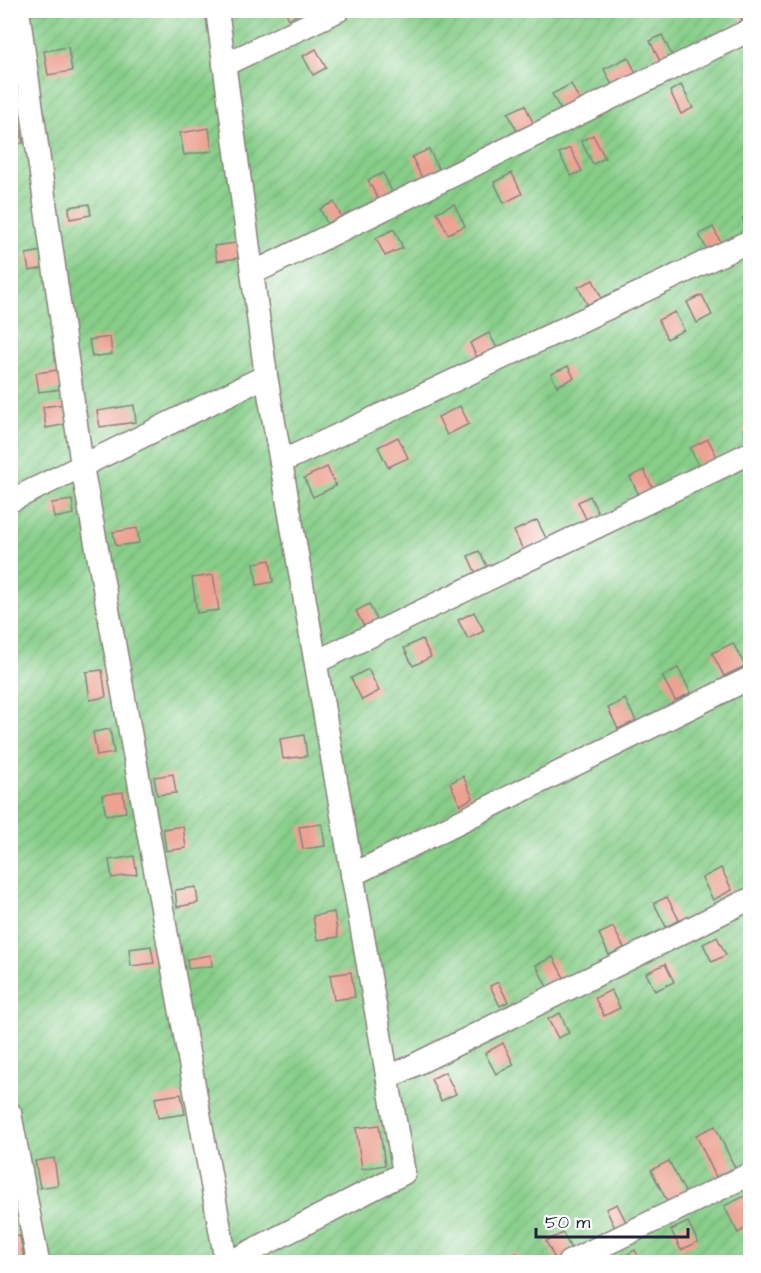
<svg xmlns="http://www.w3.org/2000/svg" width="761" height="1273" viewBox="0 0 761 1273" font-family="'Architects Daughter',sans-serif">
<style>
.garden{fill:url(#garden-furrows);stroke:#547862;stroke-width:1.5}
.building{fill:#eca192}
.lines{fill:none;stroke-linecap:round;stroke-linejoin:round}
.minor-casing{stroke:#88807b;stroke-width:25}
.minor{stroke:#fff;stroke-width:22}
</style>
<defs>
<pattern id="garden-furrows" width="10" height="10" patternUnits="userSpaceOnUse" patternTransform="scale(1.5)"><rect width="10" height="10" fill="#87ce89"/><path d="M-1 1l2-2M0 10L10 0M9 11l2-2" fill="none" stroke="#74b177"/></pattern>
</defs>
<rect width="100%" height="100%" fill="#fff"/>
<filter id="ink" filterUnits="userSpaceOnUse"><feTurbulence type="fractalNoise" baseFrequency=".0167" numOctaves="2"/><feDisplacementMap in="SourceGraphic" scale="12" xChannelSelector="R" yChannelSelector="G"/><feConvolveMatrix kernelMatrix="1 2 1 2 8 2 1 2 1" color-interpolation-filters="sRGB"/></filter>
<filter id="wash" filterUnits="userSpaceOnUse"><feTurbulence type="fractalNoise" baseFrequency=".008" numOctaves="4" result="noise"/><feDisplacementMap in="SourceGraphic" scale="24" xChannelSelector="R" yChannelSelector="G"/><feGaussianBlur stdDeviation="1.35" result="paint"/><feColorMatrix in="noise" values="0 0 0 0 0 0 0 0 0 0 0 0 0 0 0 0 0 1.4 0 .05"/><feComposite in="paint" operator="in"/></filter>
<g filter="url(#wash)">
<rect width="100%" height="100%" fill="#eddebb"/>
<!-- garden -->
<rect class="garden" x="11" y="11" width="739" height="1251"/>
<g id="blocks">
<!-- building -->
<g class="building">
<polygon points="285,10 301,10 302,12 289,19"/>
<polygon points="737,10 750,10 750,22 744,25"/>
<polygon points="662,35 675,62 663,67 650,41"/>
<polygon points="68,47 72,71 48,75 44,51"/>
<polygon points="316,49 326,68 313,75 303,56"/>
<polygon points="628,57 638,78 614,89 604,69"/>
<polygon points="571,84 582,105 563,114 552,94"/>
<polygon points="681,85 693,108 681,114 670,91"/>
<polygon points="525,105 535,127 519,135 508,113"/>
<polygon points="19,121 23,143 10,145 10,122"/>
<polygon points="209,128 212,151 184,155 180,133"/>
<polygon points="593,135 605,158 593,164 581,141"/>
<polygon points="570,148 582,171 571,176 559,153"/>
<polygon points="429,149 440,172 423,180 412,157"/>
<polygon points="383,173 393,194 379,201 368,180"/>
<polygon points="512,173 522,194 504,203 494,182"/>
<polygon points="334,202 343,220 329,227 320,209"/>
<polygon points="89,204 91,215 70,219 69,207"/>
<polygon points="454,204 465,226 448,234 437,212"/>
<polygon points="750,214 750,231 749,232 742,218"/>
<polygon points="713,227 722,245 708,252 699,234"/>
<polygon points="394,229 403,248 385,256 376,238"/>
<polygon points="236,243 239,258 217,261 214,246"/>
<polygon points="42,251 44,268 29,271 26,254"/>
<polygon points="593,280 602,299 588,306 578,287"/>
<polygon points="702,295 712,315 697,323 687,302"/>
<polygon points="675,312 684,330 667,339 658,320"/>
<polygon points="489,333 499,352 479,362 470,343"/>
<polygon points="110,337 112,354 92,357 89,340"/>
<polygon points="568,366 574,378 557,386 551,374"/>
<polygon points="58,370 61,389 39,392 36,373"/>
<polygon points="64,404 68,424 46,428 43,407"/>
<polygon points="134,405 136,422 100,427 97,411"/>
<polygon points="460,406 469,424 447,435 438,417"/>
<polygon points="750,426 750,444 743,429"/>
<polygon points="398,437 408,458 388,467 378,447"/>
<polygon points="708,439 717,457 699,466 690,448"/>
<polygon points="327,467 336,486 313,497 304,478"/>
<polygon points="644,470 654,491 640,497 630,477"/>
<polygon points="590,496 600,517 588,523 578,502"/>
<polygon points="72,500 74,514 54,518 52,503"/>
<polygon points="537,520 547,540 524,552 514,531"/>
<polygon points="137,528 139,543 116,546 113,532"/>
<polygon points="479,551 490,572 478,578 468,556"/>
<polygon points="270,560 273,582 257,585 254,563"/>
<polygon points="213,575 219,610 197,613 192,578"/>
<polygon points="369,604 379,624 366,630 356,611"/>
<polygon points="474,612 484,631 468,639 458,620"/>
<polygon points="422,639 431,657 413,666 404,648"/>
<polygon points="733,643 745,666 724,676 712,653"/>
<polygon points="678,668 691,693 675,700 662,676"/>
<polygon points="368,669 379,691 362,700 351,678"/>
<polygon points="102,670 106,697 90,700 86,672"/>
<polygon points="625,699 636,721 618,729 608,708"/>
<polygon points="110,729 114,753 97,756 93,732"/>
<polygon points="304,735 307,756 283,759 280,739"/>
<polygon points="173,774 176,793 157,795 154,777"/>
<polygon points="463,776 473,798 460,805 450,783"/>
<polygon points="123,792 126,812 106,815 102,795"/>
<polygon points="322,824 325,846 303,849 299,827"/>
<polygon points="183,826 186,848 166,851 163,829"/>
<polygon points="134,856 137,874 112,878 109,860"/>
<polygon points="721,868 732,890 713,900 702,878"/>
<polygon points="196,887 198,903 177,907 175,890"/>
<polygon points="667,897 679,920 666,927 654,903"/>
<polygon points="334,912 338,937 317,940 313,916"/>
<polygon points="613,927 624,948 609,955 599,934"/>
<polygon points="717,937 726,955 712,962 703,944"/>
<polygon points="151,946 154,963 131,966 129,949"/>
<polygon points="211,955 212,966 188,969 187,959"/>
<polygon points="553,957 564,978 547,987 536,965"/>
<polygon points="665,964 674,982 655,991 646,973"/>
<polygon points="351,972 355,997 334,1000 330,975"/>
<polygon points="498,982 508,1002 500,1006 490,986"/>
<polygon points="611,990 620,1008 604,1016 595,998"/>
<polygon points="560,1013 569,1033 558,1038 548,1019"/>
<polygon points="503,1043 514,1065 496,1074 485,1053"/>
<polygon points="445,1072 456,1094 441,1101 431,1079"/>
<polygon points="181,1094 185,1114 158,1118 155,1098"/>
<polygon points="379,1125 385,1165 362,1169 356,1128"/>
<polygon points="715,1126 735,1168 716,1177 696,1135"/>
<polygon points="54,1158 58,1185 40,1188 35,1161"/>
<polygon points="669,1161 686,1194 668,1203 651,1170"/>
<polygon points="745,1196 750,1207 750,1226 738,1233 724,1206"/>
<polygon points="617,1204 627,1224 616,1230 606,1209"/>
<polygon points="688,1222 698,1242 681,1250 671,1230"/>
<polygon points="563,1233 573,1253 556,1261 546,1241"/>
<polygon points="20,1236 24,1258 10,1260 10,1237"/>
<polygon points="635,1250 641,1262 624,1262 622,1257"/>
<polygon points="517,1253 521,1262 502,1262 501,1261"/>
</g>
</g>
</g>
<g filter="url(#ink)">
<use href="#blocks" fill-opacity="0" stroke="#88807b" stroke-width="1.5"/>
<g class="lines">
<!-- minor casing -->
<g class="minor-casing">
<g id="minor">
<polyline points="18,10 82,466 226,1262"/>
<polyline points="217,10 266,376 404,1173 230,1262"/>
<polyline points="224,65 339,10"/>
<polyline points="253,273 750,30"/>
<polyline points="281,462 750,241"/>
<polyline points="10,501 266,376"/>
<polyline points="316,662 750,453"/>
<polyline points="352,875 750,678"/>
<polyline points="388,1078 750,899"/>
<polyline points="10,1113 38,1262"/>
<polyline points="569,1262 750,1174"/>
</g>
</g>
<!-- minor -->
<use href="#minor" class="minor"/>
</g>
</g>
<!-- margin -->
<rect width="761" height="1273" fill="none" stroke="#fff" stroke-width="36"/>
<!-- scale -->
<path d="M536 1228v9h152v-9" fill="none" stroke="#22223b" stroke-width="3"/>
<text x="545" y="1228" font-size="18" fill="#22223b" stroke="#ffffff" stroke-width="4.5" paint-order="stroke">50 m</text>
</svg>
